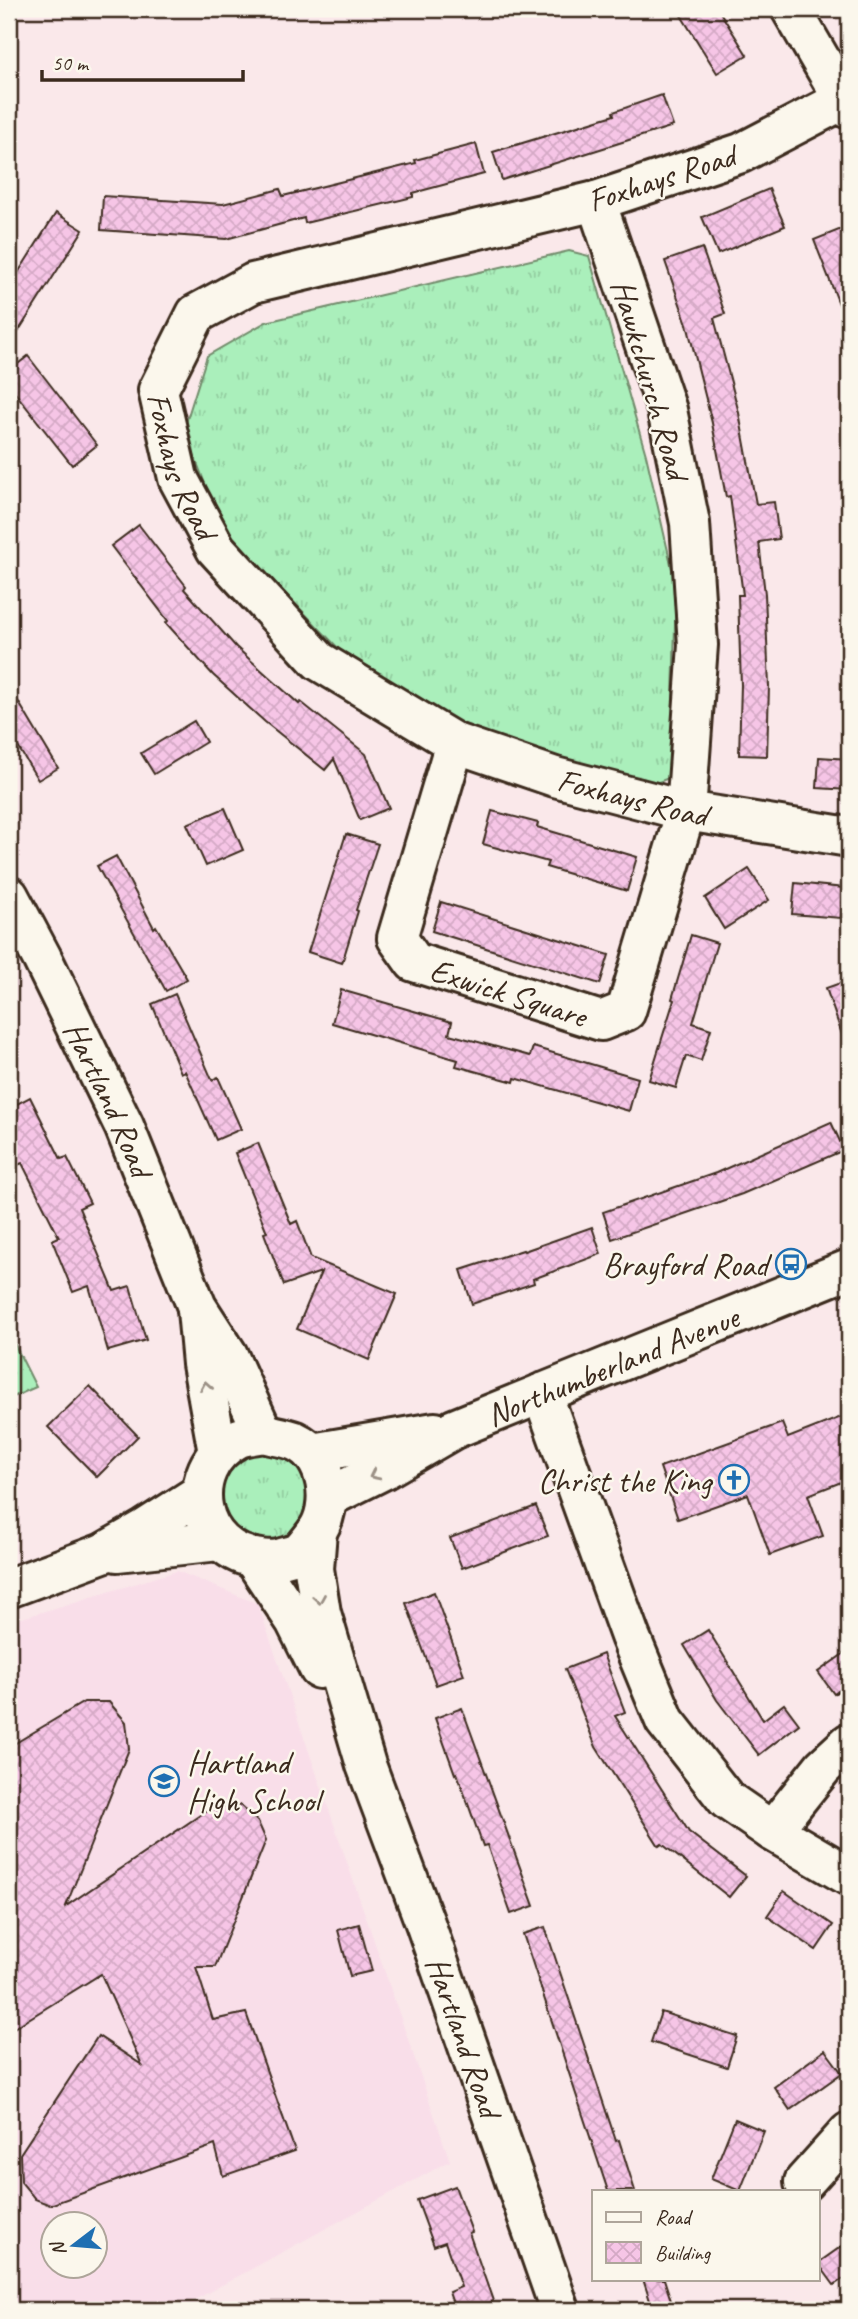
<svg xmlns="http://www.w3.org/2000/svg" width="858" height="2319" viewBox="0 0 858 2319" font-family="Caveat,sans-serif">
<style>
.built{fill:#f9dee9;fill-rule:evenodd}
.grass{fill:url(#grass-tufts);stroke:#728c6c;stroke-width:2}
.building{fill:url(#building-cross-hatch);stroke:#3b2a1e;stroke-width:2}
.lines{fill:none;stroke-linecap:round;stroke-linejoin:round}
.minor-casing{stroke:#3b2a1e;stroke-width:44}
.minor{stroke:#fbf7ec;stroke-width:38}
.oneway{stroke:#9b9085}
.labels{text-anchor:middle;stroke-width:5;stroke-linejoin:round;paint-order:stroke}
.street-label{font-size:33px;fill:#3b2a1e;stroke:#fbf7ec}
.poi-label{font-size:33px;fill:#3b2a1e;stroke:#fbf7ec;text-anchor:end}
</style>
<defs>
<pattern id="grass-tufts" width="24" height="20" patternUnits="userSpaceOnUse" patternTransform="scale(1.75)"><rect width="24" height="20" fill="#aaefbb"/><path d="M3 7l-1-3M5 7V3M7 7l1-3M15 17l-1-3M17 17v-4M19 17l1-3" fill="none" stroke="#93cda0"/></pattern>
<pattern id="building-cross-hatch" width="8" height="8" patternUnits="userSpaceOnUse" patternTransform="scale(1.75)"><rect width="8" height="8" fill="#f6c5e6"/><path d="M0 0l8 8M0 8l8-8" fill="none" stroke="#d4a9c5"/></pattern>
</defs>
<rect width="100%" height="100%" fill="#fae8ea"/>
<filter id="ink" filterUnits="userSpaceOnUse"><feTurbulence type="fractalNoise" baseFrequency=".0143" numOctaves="2"/><feDisplacementMap in="SourceGraphic" scale="14" xChannelSelector="R" yChannelSelector="G"/><feConvolveMatrix kernelMatrix="1 2 1 2 8 2 1 2 1" color-interpolation-filters="sRGB"/></filter>
<g filter="url(#ink)">
<!-- built -->
<path class="built" d="M177 1571 258 1604 450 2161 176 2310H9V1622ZM52 2224H94V2266H52Z"/>
<!-- grass -->
<g class="grass">
<polygon points="569,251 589,256 646,455 676,586 671,777 644,788 602,776 454,720 341,651 222,528 184,429 207,356 266,322"/>
<polygon points="9,1333 36,1387 9,1399"/>
<polygon points="266,1450 294,1461 305,1473 312,1504 299,1532 271,1547 228,1532 216,1486 235,1459"/>
</g>
<!-- building -->
<g class="building">
<polygon points="677,9 718,9 747,55 717,73"/>
<polygon points="662,95 673,126 502,180 493,152 614,115 613,112"/>
<polygon points="476,144 484,174 413,193 413,197 305,223 304,218 226,239 101,230 103,196 223,204 280,189 283,196 416,163 415,160"/>
<polygon points="769,189 785,226 718,254 702,217"/>
<polygon points="56,213 83,230 9,346 9,287"/>
<polygon points="849,226 849,327 848,327 814,240"/>
<polygon points="702,248 725,314 714,318 739,413 756,504 774,502 779,539 759,542 765,594 769,686 767,756 739,755 741,685 738,595 743,595 730,496 726,497 712,423 687,324 665,261"/>
<polygon points="28,356 97,445 72,465 9,385 9,371"/>
<polygon points="139,525 186,586 184,589 236,647 299,704 301,702 366,754 389,808 360,820 334,759 325,770 265,722 213,675 166,623 168,621 111,546"/>
<polygon points="9,686 58,768 38,780 9,732"/>
<polygon points="194,721 206,742 154,774 141,753"/>
<polygon points="819,757 849,759 849,790 817,788"/>
<polygon points="225,808 243,850 206,866 187,824"/>
<polygon points="492,811 538,823 537,827 637,857 627,891 546,867 548,862 483,844"/>
<polygon points="346,834 378,844 356,910 358,911 342,963 308,952"/>
<polygon points="116,856 154,928 156,926 187,979 166,991 97,866"/>
<polygon points="749,869 769,900 724,929 705,898"/>
<polygon points="795,883 844,888 841,918 792,914"/>
<polygon points="441,902 609,955 600,984 432,931"/>
<polygon points="691,935 717,943 693,1023 711,1029 701,1061 686,1056 676,1088 649,1080 674,1000 672,999"/>
<polygon points="849,980 849,1046 846,1046 826,988"/>
<polygon points="341,990 452,1022 449,1034 530,1056 533,1047 638,1078 629,1111 515,1078 514,1082 456,1066 458,1060 332,1023"/>
<polygon points="175,994 212,1080 218,1077 241,1129 216,1140 185,1071 181,1073 152,1004"/>
<polygon points="30,1097 61,1159 67,1157 90,1203 79,1208 114,1291 130,1286 146,1340 108,1351 89,1286 73,1292 52,1240 59,1237 22,1163 18,1165 9,1148 9,1108"/>
<polygon points="831,1122 844,1150 742,1194 612,1239 603,1212 716,1173"/>
<polygon points="258,1143 291,1224 297,1221 311,1258 397,1294 369,1360 297,1329 321,1272 284,1285 264,1233 267,1232 235,1153"/>
<polygon points="592,1227 601,1254 533,1279 534,1283 472,1304 461,1270 523,1250 524,1251"/>
<polygon points="90,1386 138,1436 97,1477 48,1427"/>
<polygon points="849,1414 849,1479 808,1495 823,1536 770,1555 748,1494 678,1519 660,1467 782,1423 788,1438"/>
<polygon points="536,1506 548,1536 462,1568 450,1538"/>
<polygon points="434,1592 464,1675 436,1685 406,1603"/>
<polygon points="708,1630 763,1720 784,1704 799,1724 759,1755 717,1700 684,1645"/>
<polygon points="849,1650 849,1683 834,1694 818,1672"/>
<polygon points="603,1654 625,1712 615,1716 689,1832 746,1876 729,1897 662,1844 659,1846 596,1747 565,1669"/>
<polygon points="84,1702 109,1702 126,1722 129,1749 66,1906 212,1807 240,1805 258,1822 266,1840 215,1967 196,1967 213,2020 246,2013 295,2151 223,2176 215,2145 50,2205 35,2199 21,2182 20,2154 98,2036 142,2065 101,1974 9,2031 9,1747"/>
<polygon points="462,1708 534,1906 511,1914 487,1845 483,1846 457,1773 455,1774 435,1718"/>
<polygon points="784,1891 833,1925 816,1950 767,1916"/>
<polygon points="359,1924 372,1971 350,1976 338,1930"/>
<polygon points="545,1927 616,2141 619,2140 635,2191 608,2191 523,1934"/>
<polygon points="661,2012 737,2036 727,2067 651,2042"/>
<polygon points="825,2050 842,2073 790,2110 774,2087"/>
<polygon points="735,2119 764,2131 740,2191 711,2179"/>
<polygon points="455,2186 472,2232 469,2233 493,2301 468,2310 455,2310 449,2292 461,2287 445,2242 434,2246 417,2200"/>
<polygon points="849,2241 849,2275 834,2285 818,2263"/>
<polygon points="643,2279 664,2279 674,2310 653,2310"/>
</g>
<g class="lines">
<!-- minor casing -->
<g class="minor-casing">
<g id="minor">
<polyline points="791,9 849,109"/>
<path id="s1" d="M845 99 741 153 596 201 253 283 196 314 158 390 178 478 216 549 319 661 455 743 555 777 686 811 849 837"/>
<path id="s2" d="M455 743 397 938 414 962 601 1021 626 1011 686 811 698 645 690 523 667 410 596 201"/>
<path id="s3" d="M9 896 42 958 124 1126 197 1307 228 1355 263 1433"/>
<polyline points="197,1310 202,1364 218,1453"/>
<polyline points="542,1393 630,1636 665,1721 727,1800 772,1831 849,1876"/>
<path d="M263 1433C273 1436 285 1437 295 1441 328 1456 336 1506 315 1534 311 1539 306 1546 301 1551 297 1555 288 1556 282 1558 274 1561 269 1560 261 1559 196 1553 180 1469 237 1439 245 1435 255 1435 263 1433Z"/>
<polyline points="312,1453 435,1432"/>
<path id="s4" d="M327 1498 385 1469 454 1429 849 1269"/>
<path id="s5" d="M317 1531 314 1569 321 1613 366 1765 425 1923 560 2310"/>
<polyline points="117,1552 219,1541"/>
<polyline points="253,1558 295,1621 319,1669"/>
<polyline points="9,1588 103,1553 145,1529 201,1493"/>
<polyline points="772,1831 823,1767 849,1743"/>
<polyline points="804,2182 849,2132"/>
</g>
</g>
<!-- minor -->
<use href="#minor" class="minor"/>
</g>
<!-- one-way arrows -->
<defs><path id="oneway-chevron" d="M-2-3.5L2.5 0L-2 3.5" fill="none" stroke-width="1.6" stroke-linecap="round" stroke-linejoin="round" transform="scale(1.75)"/></defs>
<g class="oneway">
<use href="#oneway-chevron" transform="translate(206 1386) rotate(-100)"/>
<use href="#oneway-chevron" transform="translate(374 1475) rotate(154)"/>
<use href="#oneway-chevron" transform="translate(319 1599) rotate(81)"/>
</g>
</g>
<!-- icons -->
<defs>
<g id="bus-ring" transform="scale(1.575)"><circle r="9.5" fill="#fbf7ec" stroke="#1f6fb2" stroke-width="1.5"/><path d="M-5-6H5V4H4V6H2V4H-2V6H-4V4H-5ZM-3.5-4V0h7V-4ZM-3.5 1.2v1.5H-2V1.2ZM2 1.2v1.5H3.5V1.2Z" fill="#1f6fb2"/></g>
<g id="church-ring" transform="scale(1.575)"><circle r="9.5" fill="#fbf7ec" stroke="#1f6fb2" stroke-width="1.5"/><path d="M-1.2-6h2.4v3.5h3.3v2.4h-3.3V6h-2.4V-.1h-3.3v-2.4h3.3Z" fill="#1f6fb2"/></g>
<g id="school-ring" transform="scale(1.575)"><circle r="9.5" fill="#fbf7ec" stroke="#1f6fb2" stroke-width="1.5"/><path d="M0-5L7-2L0 1L-7-2ZM-4 1L0 2.5L4 1V4Q0 6-4 4Z" fill="#1f6fb2"/></g>
</defs>
<g fill-rule="evenodd">
<use href="#bus-ring" x="791" y="1264"/>
<use href="#church-ring" x="734" y="1480"/>
<use href="#school-ring" x="164" y="1781"/>
</g>
<g class="labels">
<!-- street labels -->
<g class="street-label">
<text transform="translate(661 177) rotate(-18)" y="12">Foxhays Road</text>
<text transform="translate(651 379) rotate(74)" y="12">Hawkchurch Road</text>
<text dy="12" stroke="none"><textPath href="#s1" startOffset="852">Foxhays Road</textPath></text>
<text dy="12" stroke="none"><textPath href="#s1" startOffset="1440">Foxhays Road</textPath></text>
<text dy="12" stroke="none"><textPath href="#s2" startOffset="332">Exwick Square</textPath></text>
<text dy="12" stroke="none"><textPath href="#s3" startOffset="226">Hartland Road</textPath></text>
<text dy="12" stroke="none"><textPath href="#s4" startOffset="315">Northumberland Avenue</textPath></text>
<text dy="12" stroke="none"><textPath href="#s5" startOffset="530">Hartland Road</textPath></text>
</g>
<!-- poi labels -->
<g class="poi-label">
<text x="768" y="1276">Brayford Road</text>
<text x="711" y="1492">Christ the King</text>
<text x="187" y="1774" text-anchor="start">Hartland<tspan x="187" dy="38">High School</tspan></text>
</g>
</g>
<!-- margin -->
<rect width="858" height="2319" fill="none" stroke="#fbf7ec" stroke-width="35"/>
<rect x="18" y="18" width="823" height="2284" fill="none" stroke="#3b2a1e" stroke-width="2.5" filter="url(#ink)"/>
<!-- legend -->
<rect x="592" y="2190" width="228" height="91" fill="#fbf7ec" stroke="#aea59a" stroke-width="2"/>
<rect x="606" y="2212" width="35" height="10" fill="#fbf7ec" stroke="#aea59a" stroke-width="2"/>
<text x="655" y="2224" font-size="21" fill="#3b2a1e">Road</text>
<rect x="606" y="2242" width="35" height="21" fill="url(#building-cross-hatch)" stroke="#aea59a" stroke-width="2"/>
<text x="655" y="2260" font-size="21" fill="#3b2a1e">Building</text>
<!-- north arrow -->
<g transform="translate(74 2245) rotate(254)"><circle r="33" fill="#fbf7ec" stroke="#aea59a" stroke-width="2"/>
<path d="M0-5L12 26L0 18L-12 26Z" fill="#1f6fb2"/>
<text y="-10" font-size="19" font-weight="bold" text-anchor="middle" fill="#3b2a1e">N</text>
</g>
<!-- scale -->
<path d="M42 70v10h201v-10" fill="none" stroke="#3b2a1e" stroke-width="3.5"/>
<text x="52" y="70" font-size="21" fill="#3b2a1e" stroke="#fbf7ec" stroke-width="5" paint-order="stroke">50 m</text>
</svg>
